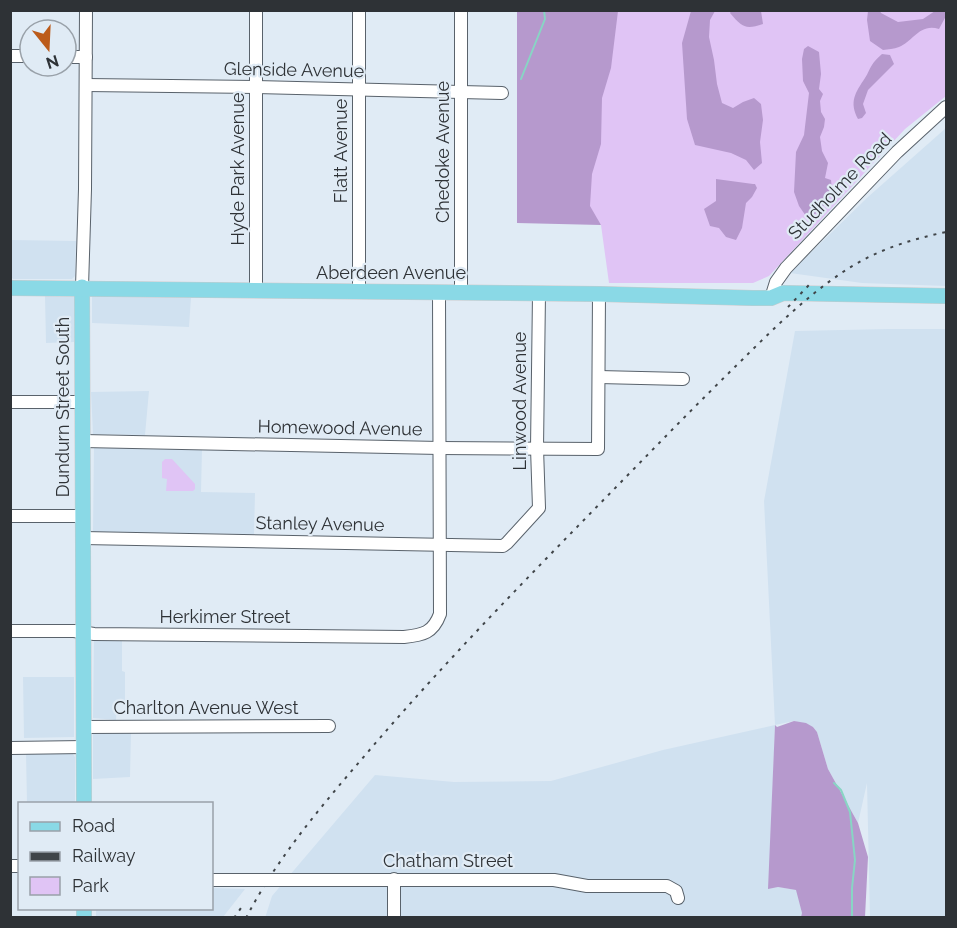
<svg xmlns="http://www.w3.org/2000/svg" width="957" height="928" viewBox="0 0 957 928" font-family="Raleway,sans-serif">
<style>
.built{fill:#d0e1f0}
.green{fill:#e0c4f5}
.forest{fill:#b699cd}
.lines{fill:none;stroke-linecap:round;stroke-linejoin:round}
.stream{stroke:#88d5c4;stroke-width:2}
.minor-casing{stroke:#59626b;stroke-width:14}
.major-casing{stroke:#c9cacb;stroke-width:16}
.minor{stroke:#fff;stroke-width:12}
.major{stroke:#8ad9e6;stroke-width:15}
.rail{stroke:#404549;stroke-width:2;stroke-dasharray:3 6;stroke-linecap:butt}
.minor-bridge-casing{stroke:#59626b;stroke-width:14;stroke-linecap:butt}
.minor-bridge{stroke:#fff;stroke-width:12}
.labels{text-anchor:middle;stroke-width:4.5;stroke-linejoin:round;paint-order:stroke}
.street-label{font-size:18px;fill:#2e3236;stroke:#e0ebf5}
</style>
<rect width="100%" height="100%" fill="#e0ebf5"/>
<!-- built -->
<g class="built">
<polygon points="946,128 946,286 862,283 790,273 868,197"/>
<polygon points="11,240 76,241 75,276 72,279 13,279 11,277"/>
<polygon points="92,294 191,298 189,327 92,323"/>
<polygon points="45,296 74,297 74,342 46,343"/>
<polygon points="889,329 946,329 946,917 870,917 867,783 858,823 828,769 817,732 813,727 794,721 775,725 769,888 778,887 797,890 802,913 801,917 265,918 272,896 375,775 454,782 551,781 663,750 775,725 764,501 795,331"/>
<polygon points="149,391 145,435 93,434 91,392"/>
<polygon points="94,448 202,449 201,492 255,493 254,534 93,532"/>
<polygon points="94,640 122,640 122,671 125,672 125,702 117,703 116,720 93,718"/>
<polygon points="23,677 74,677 74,737 24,738"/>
<polygon points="116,733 131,733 130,777 93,779 93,734"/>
<polygon points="72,753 75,757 75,803 27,803 26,754"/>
<polygon points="212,888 245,889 223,917 96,917 96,909 212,908"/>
</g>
<!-- green -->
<g class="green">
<polygon points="599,11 946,11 946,96 905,129 769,276 753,283 609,283 601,225 582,210"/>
<polygon points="165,459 172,459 195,484 195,489 193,491 166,491 167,479 162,478 162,462"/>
</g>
<!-- forest -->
<g class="forest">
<polygon points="517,11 618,11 611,68 602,98 601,144 592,174 590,206 601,225 517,223"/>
<polygon points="691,11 715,11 710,20 709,37 714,60 717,84 722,103 733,108 743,102 754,98 761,104 763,120 760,142 762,163 754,170 746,160 731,153 695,145 687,119 682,43"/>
<path d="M731 11H761L763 24C745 30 742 27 730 13Z"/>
<path d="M868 11H880L881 13 898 22 923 19 935 11H946V16L939 29C919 23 913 42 899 47 894 49 888 49 883 50L870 41 867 20Z"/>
<path d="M808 46 819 52 821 74 819 89 823 94 820 101 821 112 825 119 824 127 820 137 822 151 828 163 825 178 831 180C834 199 822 210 808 219L799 206 794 192 796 152 804 135 809 93 803 81 802 59 804 49Z"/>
<path d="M882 54 890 55 894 64 868 90 863 104 866 113 862 118 858 119C849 102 855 93 865 78 868 74 869 69 872 65 874 61 878 58 882 54Z"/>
<polygon points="716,179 753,184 755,184 757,188 752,197 746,203 742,228 736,240 726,237 719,228 710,226 704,209 716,201"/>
<polygon points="794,721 806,723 813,727 817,732 828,769 858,823 868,857 865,917 801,917 802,913 796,890 778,887 768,889 775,725 777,727"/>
</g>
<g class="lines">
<!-- stream -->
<g class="stream">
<polyline points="521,79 545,19 544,10"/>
<polyline points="834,783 841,790 850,812 855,860 852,888 852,918"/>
</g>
<!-- minor casing -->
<g class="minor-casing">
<g id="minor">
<polyline points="256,10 256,291"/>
<polyline points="10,56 30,56"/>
<polyline points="66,57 86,57"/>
<polyline points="86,85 256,87 502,93"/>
<polyline points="82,287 85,189 86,10"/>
<polyline points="359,292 359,10"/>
<polyline points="461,293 461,10"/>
<polyline points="771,298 776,282 786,268 897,152 946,107"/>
<polyline points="599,377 683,379"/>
<polyline points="10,402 82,402"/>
<polyline points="83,441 440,448 598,449 599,294"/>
<polyline points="10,516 83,516"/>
<polyline points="83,538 503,546 507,543 539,508 537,448 539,294"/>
<path d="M10 631H74L94 634 404 637C423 635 433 633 440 614L439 293"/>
<polyline points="83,727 329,726"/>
<polyline points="10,748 84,747"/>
<polyline points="10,866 20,866"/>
<polyline points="212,880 231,880"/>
<polyline points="295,880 554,880 587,886 667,886 676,891 678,898"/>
<polyline points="394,918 394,879"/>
</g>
</g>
<!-- major casing -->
<g class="major-casing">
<g id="major">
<polyline points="82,287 84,804"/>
<polyline points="10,288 599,294 753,298 771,298 783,293 946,296"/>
<polyline points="84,908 84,918"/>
</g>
</g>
<!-- minor -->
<use href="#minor" class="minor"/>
<!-- major -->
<use href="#major" class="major"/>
<!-- rail -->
<g class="rail">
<polyline points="788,307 809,285"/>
<polyline points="234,918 241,908"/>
<path d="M246 918C277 858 323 804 367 753 448 658 536 569 623 480 663 439 702 399 743 359 772 330 806 297 840 274 873 251 908 240 946 232"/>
</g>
<!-- minor-bridge casing -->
<g class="minor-bridge-casing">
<polyline id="minor-bridge" points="231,880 295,880"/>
</g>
<!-- minor-bridge -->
<use href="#minor-bridge" class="minor-bridge"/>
</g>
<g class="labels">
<!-- street labels -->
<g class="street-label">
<text transform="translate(294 70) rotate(1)" y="6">Glenside Avenue</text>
<text transform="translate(341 151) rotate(-90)" y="6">Flatt Avenue</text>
<text transform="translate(443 152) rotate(-90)" y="6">Chedoke Avenue</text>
<text transform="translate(238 169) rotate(-90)" y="6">Hyde Park Avenue</text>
<text transform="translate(840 186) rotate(-46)" y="6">Studholme Road</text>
<text x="391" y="279">Aberdeen Avenue</text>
<text transform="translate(520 401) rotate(-90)" y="6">Linwood Avenue</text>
<text transform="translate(63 407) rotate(-90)" y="6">Dundurn Street South</text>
<text transform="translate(340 428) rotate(1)" y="6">Homewood Avenue</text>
<text transform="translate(320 524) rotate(1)" y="6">Stanley Avenue</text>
<text x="225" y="623">Herkimer Street</text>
<text x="206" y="714">Charlton Avenue West</text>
<text x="448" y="867">Chatham Street</text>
</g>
</g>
<!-- border -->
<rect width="957" height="928" fill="none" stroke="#2e3236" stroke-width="24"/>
<!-- legend -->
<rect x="18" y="802" width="195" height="108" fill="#e0ebf5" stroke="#99a1a9" stroke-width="1.5"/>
<rect x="30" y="822" width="30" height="9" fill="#8ad9e6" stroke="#99a1a9" stroke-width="1.5"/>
<text x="72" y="832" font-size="18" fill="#2e3236">Road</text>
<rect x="30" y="852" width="30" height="9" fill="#404549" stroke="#99a1a9" stroke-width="1.5"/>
<text x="72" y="862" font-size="18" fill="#2e3236">Railway</text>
<rect x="30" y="877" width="30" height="18" fill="#e0c4f5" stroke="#99a1a9" stroke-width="1.5"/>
<text x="72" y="892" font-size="18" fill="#2e3236">Park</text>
<!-- north arrow -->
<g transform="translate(48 48) rotate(162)"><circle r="28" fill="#e0ebf5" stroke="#99a1a9" stroke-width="1.5"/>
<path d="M0-4.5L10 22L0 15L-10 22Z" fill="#bc5b1a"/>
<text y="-9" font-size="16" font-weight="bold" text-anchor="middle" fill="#2e3236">N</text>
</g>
</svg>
